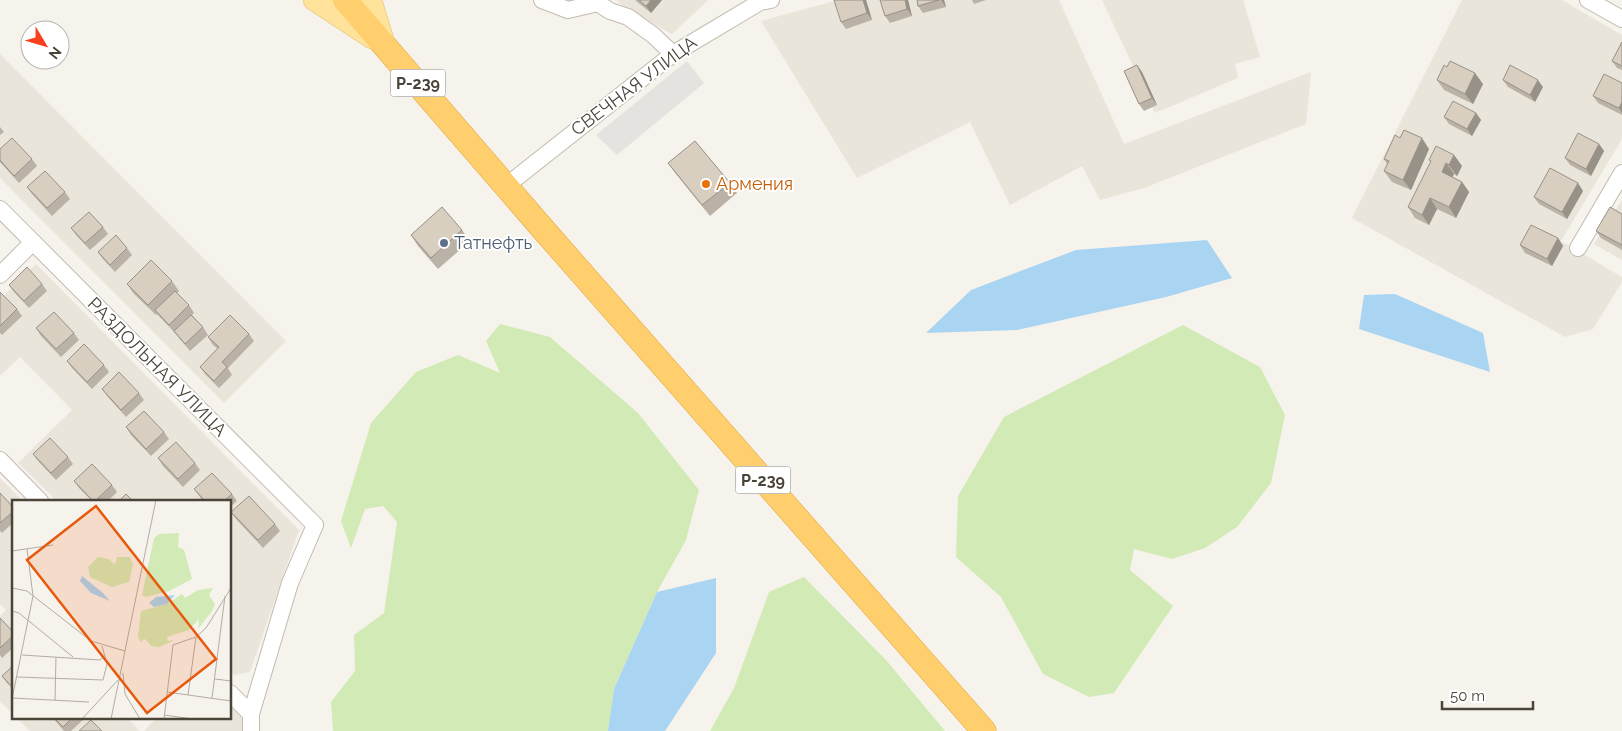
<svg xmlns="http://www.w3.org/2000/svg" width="1622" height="731" viewBox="0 0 1622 731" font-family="Raleway,sans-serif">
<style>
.residential{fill:#eae5da}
.green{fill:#d2eab5}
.parking{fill:#e5e3e0}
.water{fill:#a9d4f2}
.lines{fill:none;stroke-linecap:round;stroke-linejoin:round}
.minor-casing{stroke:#c2bbae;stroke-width:18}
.major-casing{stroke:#e6c16a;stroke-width:22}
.highway-casing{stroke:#e0a43c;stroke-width:25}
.minor{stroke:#fff;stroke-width:16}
.major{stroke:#ffe39c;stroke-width:21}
.highway{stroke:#ffcf6e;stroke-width:24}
.wall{fill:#bab2a6}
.shaded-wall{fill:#979187}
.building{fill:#d8cfc1;stroke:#979187}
.food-dot{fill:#e8710a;stroke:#fff;stroke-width:2}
.service-dot{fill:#5c6f8a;stroke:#fff;stroke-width:2}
.labels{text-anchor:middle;stroke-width:4;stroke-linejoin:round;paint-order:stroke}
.shield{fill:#fff;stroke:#817c74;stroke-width:1}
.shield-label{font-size:16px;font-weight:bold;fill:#4b4439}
.street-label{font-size:18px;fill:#4b4439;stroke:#fff}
.food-label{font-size:18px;fill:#c56008;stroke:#fff;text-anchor:start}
.service-label{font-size:18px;fill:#4e5e75;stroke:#fff;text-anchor:start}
.inset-road{fill:none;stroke:#b2ada4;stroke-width:1}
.view{fill:#e8590c;fill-opacity:0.15;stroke:#e8590c;stroke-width:2.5}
.inset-edge{fill:none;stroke:#4b4439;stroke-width:2.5}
</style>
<rect width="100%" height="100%" fill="#f6f3ec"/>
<!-- residential -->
<g class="residential">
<polygon points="617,0 708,0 672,34 626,9"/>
<polygon points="838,0 1059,0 1124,144 1311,72 1306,124 1144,188 1100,200 1082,166 1010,205 970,122 857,178 761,21"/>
<polygon points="1102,0 1243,0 1260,57 1235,64 1238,78 1155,113"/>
<polygon points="1462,0 1562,0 1622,35 1622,139 1561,241 1622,277 1622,282 1593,329 1565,337 1352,218"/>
<polygon points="0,54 286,341 224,403 0,178"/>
<polygon points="1622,200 1622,260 1594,244"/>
<polygon points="36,264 299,530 250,672 234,675 230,672 230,501 57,501 18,463 72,410 20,357 0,376 0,299"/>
<polygon points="0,478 23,501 14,501 14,715 0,701 0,616 6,610 0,604"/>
<polygon points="230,705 244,719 244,731 144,731 157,717 230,717"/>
<polygon points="16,717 126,717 140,731 30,731"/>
</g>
<!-- green -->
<g class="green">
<polygon points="500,324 550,337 638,413 699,490 686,540 657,592 614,689 608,731 333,731 331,702 355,671 354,635 384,613 397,522 383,506 365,509 351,548 341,521 371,423 416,372 458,355 500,373 486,341"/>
<polygon points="1183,325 1260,367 1285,415 1271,483 1237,527 1205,548 1172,559 1134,549 1130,570 1173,606 1114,693 1089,697 1043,674 1001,597 956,557 958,496 1004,417"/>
<polygon points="804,577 886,660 945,731 710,731 734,688 769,592"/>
</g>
<!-- parking -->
<polygon class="parking" points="687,61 704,83 617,155 596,135"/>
<!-- water -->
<g class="water">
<polygon points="1207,240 1232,278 1166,297 1017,330 926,333 971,290 1076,250"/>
<polygon points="1395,294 1483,333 1490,372 1359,329 1364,295"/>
<polygon points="716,578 716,653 665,731 608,731 614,689 657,592"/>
</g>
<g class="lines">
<!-- minor casing -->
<g class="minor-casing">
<g id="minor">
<polyline points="542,0 568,10 598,3 610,11 628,17 653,35 673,54"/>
<polyline points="1588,0 1622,19"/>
<polyline points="506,186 673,54 760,2 771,0"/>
<polyline points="0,209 315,525 290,583 251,714 251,731"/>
<polyline points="1578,248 1622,173"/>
<polyline points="0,275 33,242"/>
<polyline points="0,460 40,501"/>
<polyline points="230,693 251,714"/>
</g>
</g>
<!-- major casing -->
<g class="major-casing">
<g id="major">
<polyline points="314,0 372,38"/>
<polyline points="371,0 385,46"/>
</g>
</g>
<!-- highway casing -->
<g class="highway-casing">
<polyline id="highway" points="345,0 542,228 984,731"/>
</g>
<!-- minor -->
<use href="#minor" class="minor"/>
<!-- major -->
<use href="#major" class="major"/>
<!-- highway -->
<use href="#highway" class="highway"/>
</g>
<!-- wall -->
<g class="wall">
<polygon points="635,0 662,0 651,13"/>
<polygon points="866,0 872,20 846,29 841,22"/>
<polygon points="908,0 912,16 890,23 885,16"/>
<polygon points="917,0 944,0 946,7 923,13 918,6"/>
<polygon points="972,0 986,0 974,4"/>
<polygon points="1622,42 1622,70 1617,68 1612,61"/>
<polygon points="1142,72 1157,105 1144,111 1139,104"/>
<polygon points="1437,80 1483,84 1473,104 1444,90"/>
<polygon points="1503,80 1543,87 1535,102 1508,87"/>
<polygon points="1622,83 1622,115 1598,103 1593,96"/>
<polygon points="1476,113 1481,120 1472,136 1449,124 1444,117"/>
<polygon points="0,127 4,132 0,135"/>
<polygon points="1400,138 1429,149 1411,190 1392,182 1384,171 1387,164 1384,159"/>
<polygon points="1599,144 1604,151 1591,176 1570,165 1565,158"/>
<polygon points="0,149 32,159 37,166 19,183 0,162"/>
<polygon points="1454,155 1462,166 1457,176 1454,174 1452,177 1462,182 1469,192 1456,218 1437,209 1429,225 1415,218 1408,207 1431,162 1429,160"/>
<polygon points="668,163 730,183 737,193 710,216 676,174"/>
<polygon points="27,187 65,192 70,199 52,216 32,194"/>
<polygon points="1583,191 1567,219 1539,204 1534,197"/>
<polygon points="1622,214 1622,250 1601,238 1596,231"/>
<polygon points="103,227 108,234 90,250 76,235 71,228"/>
<polygon points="462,230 470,241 438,269 418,246 411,235"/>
<polygon points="1558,238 1563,246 1552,266 1525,253 1520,245"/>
<polygon points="127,248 132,255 115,272 103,259 98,252"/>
<polygon points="172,281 179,291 177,293 189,305 194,313 192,315 203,327 208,335 190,351 179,338 174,332 157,314 156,315 134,294 127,284"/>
<polygon points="42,284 47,291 29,308 14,292 9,285"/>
<polygon points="0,292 17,309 22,316 2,335 0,333"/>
<polygon points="36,328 74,333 79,340 61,357 41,336"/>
<polygon points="249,334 254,341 228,368 232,375 219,388 205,374 200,367 218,349 213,345 208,337"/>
<polygon points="67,361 104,365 109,372 92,389 72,368"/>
<polygon points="102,389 139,393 144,400 126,417 107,396"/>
<polygon points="126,427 164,432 169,439 151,456 131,435"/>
<polygon points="33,454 68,457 73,464 56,480 38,461"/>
<polygon points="158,458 195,463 200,470 183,487 163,466"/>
<polygon points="74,481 112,485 117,492 108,501 92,501 79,488"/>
<polygon points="194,489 232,494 237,501 230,507 230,501 203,501"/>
<polygon points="0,493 14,508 14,522 2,533 0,531"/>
<polygon points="231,512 275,524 280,531 263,548 236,519"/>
<polygon points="0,618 14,633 14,647 2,658 0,655"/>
<polygon points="14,665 14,690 7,683 2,676"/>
<polygon points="52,717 85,717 85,718 71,731 64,731"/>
</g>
<!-- shaded-wall -->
<g class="shaded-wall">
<polygon points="651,0 662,0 651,13 646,6"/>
<polygon points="863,0 866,0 872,20 867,13"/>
<polygon points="905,0 908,0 912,16 907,9"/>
<polygon points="941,0 944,0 946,7"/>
<polygon points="1137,65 1142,72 1157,105 1152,98"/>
<polygon points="1475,73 1483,84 1473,104 1465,94"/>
<polygon points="1538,80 1543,87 1535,102 1530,95"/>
<polygon points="1622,102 1622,113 1619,108"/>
<polygon points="1476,113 1481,120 1472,136 1467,129"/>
<polygon points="1422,138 1429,149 1411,190 1403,180"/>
<polygon points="1599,144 1604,151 1591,176 1586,169"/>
<polygon points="1454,155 1462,166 1457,176 1449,165"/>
<polygon points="1446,163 1454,174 1450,182 1442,172"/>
<polygon points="1462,182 1469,192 1456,218 1449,207"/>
<polygon points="1578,183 1583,191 1567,219 1562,212"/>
<polygon points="1430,198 1437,209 1429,225 1422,215"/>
<polygon points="1558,238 1563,246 1552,266 1547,259"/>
</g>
<!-- building -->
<g class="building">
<polygon points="639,0 651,0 646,6"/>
<polygon points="834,0 863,0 867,13 841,22"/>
<polygon points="880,0 905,0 907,9 885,16"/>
<polygon points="917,0 939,0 918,6"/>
<polygon points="1622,42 1622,66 1612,61"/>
<polygon points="1450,61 1475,73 1465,94 1437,80 1444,65 1447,67"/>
<polygon points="1137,65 1152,98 1139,104 1124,71"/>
<polygon points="1510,65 1538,80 1530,95 1503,80"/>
<polygon points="1604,74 1622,83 1622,102 1619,108 1593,96"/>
<polygon points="1453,101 1476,113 1467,129 1444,117"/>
<polygon points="1404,130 1422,138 1403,180 1384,171 1389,161 1384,159 1395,135 1400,138"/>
<polygon points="1578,133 1599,144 1586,169 1565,158"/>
<polygon points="12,138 32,159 14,176 0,160 0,149"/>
<polygon points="695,141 730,183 702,205 668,163"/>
<polygon points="1436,146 1454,155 1449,165 1446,163 1442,172 1462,182 1449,207 1430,198 1422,215 1408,207 1431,161 1429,160"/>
<polygon points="1550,168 1578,183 1562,212 1534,197"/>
<polygon points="45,171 65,192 47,208 27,187"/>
<polygon points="442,207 462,230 431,258 411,235"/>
<polygon points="1610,207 1622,214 1622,245 1596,231"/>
<polygon points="89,212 103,227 85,243 71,228"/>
<polygon points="1531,225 1558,238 1547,259 1520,245"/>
<polygon points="116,235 127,248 110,265 98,252"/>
<polygon points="151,260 172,281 148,305 127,284"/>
<polygon points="27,267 42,284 24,301 9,285"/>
<polygon points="175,291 189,305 169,325 155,310"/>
<polygon points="0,292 17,309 0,326"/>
<polygon points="54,312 74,333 56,349 36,328"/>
<polygon points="191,315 203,327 185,344 174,331"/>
<polygon points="230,315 249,334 222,362 227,367 214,381 200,367 219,347 208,337"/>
<polygon points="84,344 104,365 87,382 67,361"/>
<polygon points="119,372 139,393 121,410 102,389"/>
<polygon points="144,411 164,432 146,449 126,427"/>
<polygon points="50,438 68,457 51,473 33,454"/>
<polygon points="176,442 195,463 178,479 158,458"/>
<polygon points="92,464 112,485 95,501 93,501 74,481"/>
<polygon points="212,473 232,494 224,501 205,501 194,489"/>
<polygon points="0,493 14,508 14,511 0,523"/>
<polygon points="126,494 133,501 119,501"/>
<polygon points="249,496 275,524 258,540 231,512"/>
<polygon points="0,618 14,633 14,635 0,648"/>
<polygon points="14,665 14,689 2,676"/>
<polygon points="53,717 73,717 63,727"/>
<polygon points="91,720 102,731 79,731"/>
</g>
<!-- markers -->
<circle class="food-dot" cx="706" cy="184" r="5"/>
<circle class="service-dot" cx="444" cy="243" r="5"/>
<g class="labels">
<!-- shield labels -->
<g class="shield">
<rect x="390.5" y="69.5" width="55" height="27" rx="4"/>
<rect x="735.5" y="466.5" width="55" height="27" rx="4"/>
</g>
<g class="shield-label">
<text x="418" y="89">Р-239</text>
<text x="763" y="486">Р-239</text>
</g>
<!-- street labels -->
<g class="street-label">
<text transform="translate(634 86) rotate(-37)" y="6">СВЕЧНАЯ УЛИЦА</text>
<text transform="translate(157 367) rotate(45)" y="6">РАЗДОЛЬНАЯ УЛИЦА</text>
</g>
<!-- food labels -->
<g class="food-label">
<text x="716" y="190">Армения</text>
</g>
<!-- service labels -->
<g class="service-label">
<text x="454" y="249">Татнефть</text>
</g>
</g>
<!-- overview -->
<g transform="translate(12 500)">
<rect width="219" height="219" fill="#f6f3ec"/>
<path d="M167 33 166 47 172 50 180 79 157 91 134 97 130 95 142 38 147 34ZM86 57 97 59 103 65 105 57H118L121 65 117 82 100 87 78 77 76 67ZM201 88 197 95 203 104 200 111 186 129 187 119 177 130 155 137 156 141 161 140 159 142 147 147 139 146 133 139 128 142 126 136 129 111 155 104 170 94 173 98 186 90Z" fill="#d2eab5"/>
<path d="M70 76 91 93 98 101 79 93 68 81ZM163 95 155 104 142 107 137 103 144 97Z" fill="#a9d4f2"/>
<path class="inset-road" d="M0 51 41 45M0 88 15 91 79 141 113 151M0 111 7 113 61 157M10 155 88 160 91 157M111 173 113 194 128 219M5 177 91 180 95 164 90 146M203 179 219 181M155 192 219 201M176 195 184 137M0 198 77 202M200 198 213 96M0 199 21 96 15 49M43 200 44 157M152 215 181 219M70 219 106 180M99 219 144 0M152 219 161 145 184 137 194 128 219 88"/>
<path class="view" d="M84 6 204 159 135 213 15 60Z"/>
<rect width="219" height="219" class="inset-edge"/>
</g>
<!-- north arrow -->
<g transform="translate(45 45) rotate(128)"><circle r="24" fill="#ffffff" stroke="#b7b4b0"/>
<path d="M0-4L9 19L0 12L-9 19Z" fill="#fc3f1d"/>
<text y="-8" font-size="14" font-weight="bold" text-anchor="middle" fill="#4b4439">N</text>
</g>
<!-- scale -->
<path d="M1442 701v8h91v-8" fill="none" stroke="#4b4439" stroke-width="2.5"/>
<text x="1450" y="701" font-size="15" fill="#4b4439" stroke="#ffffff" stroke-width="4" paint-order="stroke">50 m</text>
</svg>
